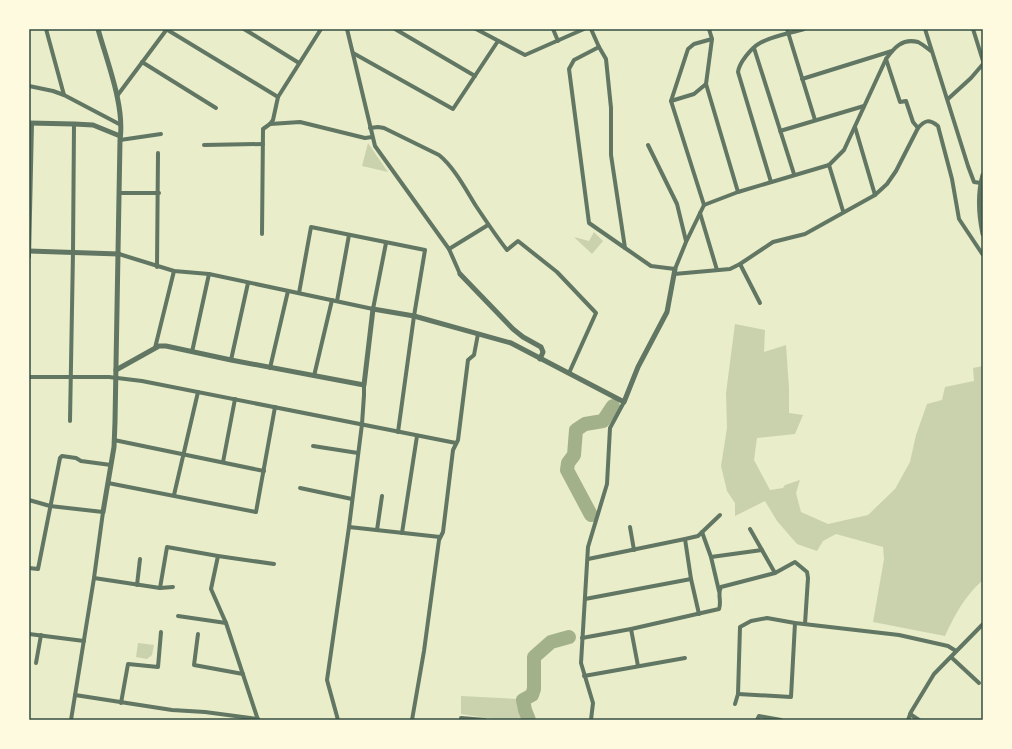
<svg xmlns="http://www.w3.org/2000/svg" width="1012" height="749" viewBox="0 0 1012 749" font-family="Georgia,serif">
<style>
.green{fill:#cad2ad}
.lines{fill:none;stroke-linecap:round;stroke-linejoin:round}
.river{stroke:#a3b18a;stroke-width:14}
.minor{stroke:#617663;stroke-width:4}
.tertiary{stroke:#617663;stroke-width:5}
.neatline{fill:none;stroke:#344e41;stroke-width:1.5}
</style>
<rect width="100%" height="100%" fill="#e9edc9"/>
<!-- green -->
<g class="green">
<polygon points="368,143 388,172 362,166"/>
<polygon points="594,232 603,241 592,254 574,237 589,241"/>
<path d="M735 324 765 330 764 352 786 345 789 388V413L803 415 795 434 757 438 754 460 770 490 783 488 785 485 800 480 796 493 801 512 828 524 868 515 895 489 910 462 916 435 927 404 942 400 945 387 974 381 973 368 983 366V580C964 597 956 613 945 636L873 622 884 559 883 547 836 534 823 541 817 551 797 544 777 521 765 501 735 516V503L727 491 721 466 727 428 726 393Z"/>
<polygon points="138,643 154,645 152,655 147,659 136,657"/>
<polygon points="461,696 518,699 523,720 499,720 461,714"/>
</g>
<g class="lines">
<!-- river -->
<g class="river">
<polyline points="591,515 567,470 568,463 574,455 576,430 585,424 603,421 613,406"/>
<polyline points="529,720 525,710 523,700 532,695 534,689 534,657 551,642 569,637"/>
</g>
<!-- minor -->
<g class="minor">
<polyline points="46,29 64,95"/>
<polyline points="166,29 278,97"/>
<polyline points="244,29 299,63"/>
<polyline points="347,29 375,146 449,249 460,274"/>
<polyline points="395,29 475,76"/>
<polyline points="476,29 525,55 584,29"/>
<polyline points="553,29 558,41"/>
<path d="M591 29 599 47 606 59 611 108V155L625 248 651 266 675 269 686 242 704 205 738 192 829 165 844 150 886 59C894 48 902 38 918 42 922 44 927 48 931 51"/>
<polyline points="709,29 712,39 706,84 738,192"/>
<polyline points="787,29 815,120"/>
<polyline points="925,29 968,166 974,182 981,183"/>
<polyline points="973,29 983,61"/>
<polyline points="599,47 574,60 569,69 589,223 625,248"/>
<polyline points="754,48 794,174"/>
<polyline points="353,53 453,109 498,41"/>
<polyline points="886,59 900,102 906,101 913,122 918,128"/>
<polyline points="142,62 216,108"/>
<polyline points="802,79 892,51"/>
<polyline points="29,86 53,91 64,95 121,125"/>
<polyline points="117,96 167,29"/>
<polyline points="948,99 971,78 983,64"/>
<polyline points="671,101 694,94 706,84"/>
<polyline points="270,124 300,122 365,138 372,137"/>
<polyline points="855,127 875,195"/>
<path d="M370 128 378 127 384 128 439 155C454 167 466 190 476 206 486 221 496 236 507 250L518 241 557 272 596 313 569 373"/>
<polyline points="780,131 864,106"/>
<polyline points="120,140 161,134"/>
<polyline points="204,145 263,144"/>
<polyline points="648,145 677,204 686,241"/>
<polyline points="829,165 843,211"/>
<path d="M771 182 738 72C739 63 751 48 760 43 772 36 791 33 804 29"/>
<polyline points="119,193 159,193"/>
<polyline points="704,205 671,101 688,49 694,44 712,39"/>
<polyline points="700,213 717,270"/>
<polyline points="262,234 263,129 270,124 273,120 278,97 321,29"/>
<polyline points="449,249 488,225"/>
<polyline points="119,254 174,271 209,274 373,309 386,243"/>
<polyline points="29,257 32,123"/>
<polyline points="740,264 760,303"/>
<polyline points="157,267 158,153"/>
<path d="M674 274 730 269 740 264 773 242 805 234 875 195 887 184 896 171 918 128C925 120 929 119 938 126L952 179 959 219 983 255"/>
<polyline points="299,293 311,227 425,250 414,316 398,432"/>
<polyline points="337,301 349,235"/>
<polyline points="155,348 174,271"/>
<polyline points="192,352 209,274"/>
<polyline points="231,360 248,283"/>
<polyline points="270,368 288,291"/>
<polyline points="314,376 332,300"/>
<polyline points="29,377 109,377 142,381 456,443"/>
<polyline points="70,421 73,252 74,124"/>
<polyline points="114,440 264,471"/>
<polyline points="313,446 358,453"/>
<polyline points="223,462 235,399"/>
<polyline points="108,483 256,512 275,407"/>
<polyline points="300,488 352,499"/>
<polyline points="174,495 198,392"/>
<polyline points="29,500 50,506 103,512 94,578 71,720"/>
<polyline points="349,527 440,537"/>
<polyline points="630,527 634,550"/>
<polyline points="750,529 775,573"/>
<polyline points="377,530 382,496"/>
<polyline points="702,532 711,557 719,591"/>
<polyline points="402,533 417,436"/>
<polyline points="685,539 691,579 699,614"/>
<polyline points="218,556 211,589 226,623 258,720"/>
<polyline points="711,557 762,550"/>
<polyline points="588,559 685,539 698,536 720,515"/>
<polyline points="29,568 38,569 60,458 62,456 76,458 81,461 111,465"/>
<polyline points="94,578 160,588 173,587"/>
<polyline points="137,585 140,559"/>
<polyline points="160,588 167,547 218,556 274,564"/>
<polyline points="585,599 691,579"/>
<polyline points="178,616 226,623"/>
<polyline points="631,629 638,666"/>
<polyline points="29,634 84,641"/>
<polyline points="198,634 194,665 243,674"/>
<path d="M582 638 631 629 719 609C722 601 717 594 721 587L775 573 795 562 807 572 808 578 805 624"/>
<polyline points="951,657 979,683"/>
<polyline points="36,663 41,635"/>
<polyline points="584,676 685,658"/>
<polyline points="738,694 791,697 795,623"/>
<polyline points="75,695 172,710 205,712 258,719"/>
<polyline points="121,703 128,664 158,667 161,632"/>
<polyline points="735,704 738,694 740,627 751,621 767,618 795,623 899,635 948,646 956,651"/>
<polyline points="910,714 919,720"/>
<polyline points="338,720 327,680 349,527 362,424 364,395 364,385"/>
<polyline points="412,720 424,651 439,540 443,532 453,450 458,440 468,360 474,355 478,334"/>
<polyline points="461,720 461,718 485,720"/>
<polyline points="591,720 593,703 581,663 588,547 607,484 610,428 624,402"/>
<polyline points="757,720 759,716 781,720"/>
<polyline points="908,720 911,712 934,674 983,624"/>
</g>
<!-- tertiary -->
<g class="tertiary">
<path d="M98 29C107 62 125 106 120 140L115 422 114 447 103 512"/>
<polyline points="29,123 74,124 93,125 120,136"/>
<path d="M983 175C978 193 979 215 983 234"/>
<polyline points="29,251 119,254"/>
<polyline points="460,274 513,329 523,337 541,347 543,352 540,359"/>
<polyline points="116,370 159,346 166,346 231,360 364,385 373,309 414,316 511,343 624,402 638,367 667,312 675,269"/>
</g>
</g>
<!-- border -->
<rect width="1012" height="749" fill="none" stroke="#fefae0" stroke-width="60"/>
<rect x="30" y="30" width="952" height="689" class="neatline"/>
</svg>
